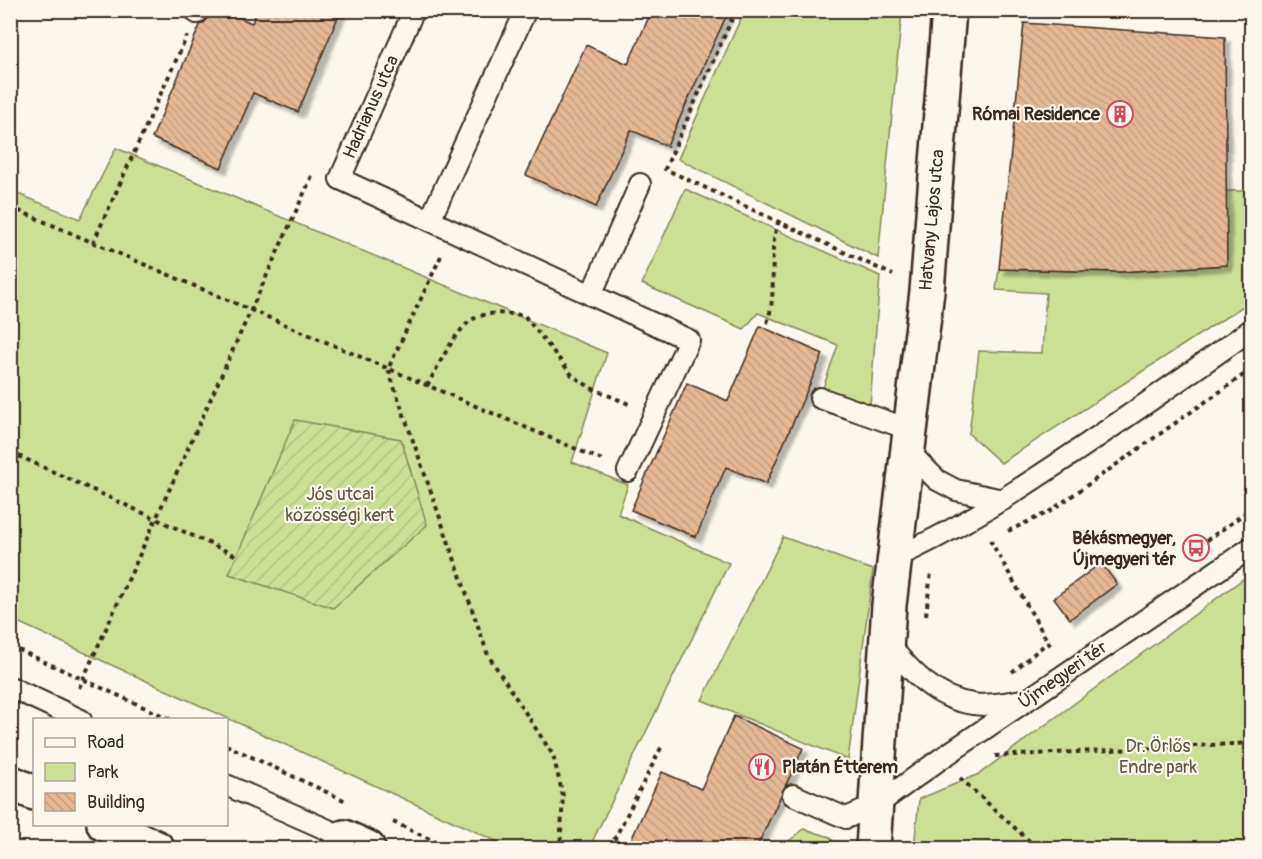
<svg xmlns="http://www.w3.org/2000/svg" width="1262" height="859" font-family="Pangolin,sans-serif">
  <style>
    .green { fill: #cce095; stroke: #84855a; stroke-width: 1.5 }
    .garden { fill: url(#garden-furrows); stroke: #84855a; stroke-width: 1.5 }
    .building { fill: url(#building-back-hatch); stroke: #3b2a1e; stroke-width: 1.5; filter: url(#shadow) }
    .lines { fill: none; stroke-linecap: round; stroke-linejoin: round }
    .service-casing { stroke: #3b2a1e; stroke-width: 24 }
    .minor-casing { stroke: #3b2a1e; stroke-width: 38 }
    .tertiary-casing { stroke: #3b2a1e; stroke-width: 38 }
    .path { stroke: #3b2a1e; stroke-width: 4; stroke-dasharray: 4.5 4.5; stroke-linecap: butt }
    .service { stroke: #fbf7ec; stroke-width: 20 }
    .minor { stroke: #fbf7ec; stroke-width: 33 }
    .tertiary { stroke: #fbf7ec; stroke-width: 33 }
    .labels { text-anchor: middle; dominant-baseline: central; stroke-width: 4.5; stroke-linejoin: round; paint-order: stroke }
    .street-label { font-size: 18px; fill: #3b2a1e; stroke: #fbf7ec }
    .poi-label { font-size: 18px; font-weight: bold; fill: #3b2a1e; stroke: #fbf7ec; text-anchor: end }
    .park-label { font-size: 18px; fill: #5f583c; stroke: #fbf7ec }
  </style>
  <defs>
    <pattern id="garden-furrows" width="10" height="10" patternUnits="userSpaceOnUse" patternTransform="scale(1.5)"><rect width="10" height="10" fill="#cce095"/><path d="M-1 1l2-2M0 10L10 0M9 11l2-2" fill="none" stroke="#b0c080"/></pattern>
    <pattern id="building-back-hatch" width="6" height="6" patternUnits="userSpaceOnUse" patternTransform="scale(1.5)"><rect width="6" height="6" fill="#e4b994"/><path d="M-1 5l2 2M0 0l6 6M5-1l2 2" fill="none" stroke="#c49f7f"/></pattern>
    <filter id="shadow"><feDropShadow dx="5.5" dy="5.5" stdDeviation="1.5" flood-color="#0004"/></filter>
  </defs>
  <rect width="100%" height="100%" fill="#fbf7ec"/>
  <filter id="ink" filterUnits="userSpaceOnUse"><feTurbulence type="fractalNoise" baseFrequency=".0167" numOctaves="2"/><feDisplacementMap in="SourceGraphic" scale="12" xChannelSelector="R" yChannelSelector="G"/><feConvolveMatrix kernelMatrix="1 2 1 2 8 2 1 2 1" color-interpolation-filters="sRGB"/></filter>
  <g filter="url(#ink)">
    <g class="green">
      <path d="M 744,11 L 902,11 L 878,258 L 678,159 Z"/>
      <path d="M 116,148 L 607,353 L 572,462 L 628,485 L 618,514 L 729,563 L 589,848 L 511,848 L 11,619 L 11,191 L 80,219 Z"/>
      <path d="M 685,189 L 880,276 L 870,405 L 823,388 L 838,345 L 758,313 L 744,329 L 642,284 Z"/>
      <path d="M 1226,191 L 1251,191 L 1251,301 L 1001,463 L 969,434 L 979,351 L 1042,353 L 1046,293 L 996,290 L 999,269 L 1120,272 L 1226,265 Z"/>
      <path d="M 783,537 L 873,570 L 848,760 L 702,700 Z"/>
      <path d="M 1243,579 L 1252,585 L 1251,848 L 914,848 L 919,799 L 979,774 Z"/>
      <path d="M 804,829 L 830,837 L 838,848 L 780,848 Z"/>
    </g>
    <path class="garden" d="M 295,420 L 401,439 L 427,525 L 333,608 L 229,574 Z"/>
    <g class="building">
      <path d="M 210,10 L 221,10 L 252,23 L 257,10 L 341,10 L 298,112 L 253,93 L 221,168 L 152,138 L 200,25 L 205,22 Z"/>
      <path d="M 652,10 L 729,10 L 667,146 L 631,130 L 596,207 L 526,175 L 586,45 L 628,64 Z"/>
      <path d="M 1024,23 L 1225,37 L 1227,265 L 1120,272 L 999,269 Z"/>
      <path d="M 760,326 L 823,354 L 766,484 L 726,467 L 696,537 L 631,510 L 687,383 L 728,401 Z"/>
      <path d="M 1101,563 L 1117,584 L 1070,619 L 1054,598 Z"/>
      <path d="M 734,716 L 803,748 L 756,849 L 627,849 L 662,772 L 701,789 Z"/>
    </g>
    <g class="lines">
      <defs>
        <g id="service">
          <path d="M 414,10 L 340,179 L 689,340 L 628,471"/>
          <path d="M 197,13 L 198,10"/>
          <path d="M 430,220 L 526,10"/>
          <path d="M 591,295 L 640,184"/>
          <path d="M 820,398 L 911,430"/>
          <path d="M 909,452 L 937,480 L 956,490 L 1003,500"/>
          <path d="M 894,558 C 953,532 1006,498 1060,462 C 1125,419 1188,374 1252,329"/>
          <path d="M 887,643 C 910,670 935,699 973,704 C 989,707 1008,702 1024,700"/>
          <path d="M 10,687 L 81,720"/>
          <path d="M 226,785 L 344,837"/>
          <path d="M 793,795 L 846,818 L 877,805 L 939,760 L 1252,547"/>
        </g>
        <g id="minor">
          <path d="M 10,782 L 34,793"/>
          <path d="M 104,824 L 157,848"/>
          <path d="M 339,848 L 344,837 L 368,848"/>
        </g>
        <path id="tertiary" d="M 873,848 L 889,605 L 927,291 L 949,10"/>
      </defs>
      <use href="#service" class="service-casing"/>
      <use href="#minor" class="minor-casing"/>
      <use href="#tertiary" class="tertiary-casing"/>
      <g class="path">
        <path d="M 736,10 L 665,169 L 893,275"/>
        <path d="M 10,207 L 602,460"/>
        <path d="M 93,243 L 187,36"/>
        <path d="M 441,256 L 388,369 L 488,655 L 553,755 L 563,796 L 560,848"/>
        <path d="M 767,323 C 779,290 766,254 779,220"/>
        <path d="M 427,386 C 438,367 457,325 477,317 C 492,311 509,314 524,315 L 572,375 L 591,388 L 629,404"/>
        <path d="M 10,452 L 237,556"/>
        <path d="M 1008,531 L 1049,512 L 1252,369"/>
        <path d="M 990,540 L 1052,649"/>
        <path d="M 1192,551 L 1252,508"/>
        <path d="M 926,615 L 931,572"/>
        <path d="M 10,646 L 172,720"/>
        <path d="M 1012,672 L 1048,642"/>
        <path d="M 79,688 L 312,176"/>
        <path d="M 226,745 L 348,802"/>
        <path d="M 995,756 L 1252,743"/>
        <path d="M 960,778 L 1037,848"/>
        <path d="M 393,822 L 449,848"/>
        <path d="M 610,848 L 663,744"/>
      </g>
      <use href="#service" class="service"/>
      <use href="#minor" class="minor"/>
      <use href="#tertiary" class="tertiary"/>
    </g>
  </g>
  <defs>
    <symbol id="building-ring" viewBox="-11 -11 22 22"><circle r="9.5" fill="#fbf7ec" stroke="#d1495b" stroke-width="1.5"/><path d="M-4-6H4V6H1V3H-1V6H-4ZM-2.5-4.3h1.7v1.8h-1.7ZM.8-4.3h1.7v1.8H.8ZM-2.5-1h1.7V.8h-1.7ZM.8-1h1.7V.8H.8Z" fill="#d1495b"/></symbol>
    <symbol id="bus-ring" viewBox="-11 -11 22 22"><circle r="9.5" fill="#fbf7ec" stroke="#d1495b" stroke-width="1.5"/><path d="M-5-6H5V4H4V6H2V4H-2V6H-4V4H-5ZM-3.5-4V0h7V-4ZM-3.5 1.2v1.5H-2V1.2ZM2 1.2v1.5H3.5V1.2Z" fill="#d1495b"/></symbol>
    <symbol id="restaurant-ring" viewBox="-11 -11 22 22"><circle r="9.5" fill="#fbf7ec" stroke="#d1495b" stroke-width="1.5"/><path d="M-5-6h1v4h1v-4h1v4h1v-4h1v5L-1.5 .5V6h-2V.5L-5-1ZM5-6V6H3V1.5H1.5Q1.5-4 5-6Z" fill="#d1495b"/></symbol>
  </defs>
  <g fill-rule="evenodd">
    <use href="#building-ring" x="1105" y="99" width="30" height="30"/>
    <use href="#bus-ring" x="1181" y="533" width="30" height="30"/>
    <use href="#restaurant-ring" x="747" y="752" width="30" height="30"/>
  </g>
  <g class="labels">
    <g class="street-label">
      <text transform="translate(371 107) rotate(-66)">Hadrianus utca</text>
      <text transform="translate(932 220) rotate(-85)">Hatvany Lajos utca</text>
      <text transform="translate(1063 675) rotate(-35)">Újmegyeri tér</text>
    </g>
    <g class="poi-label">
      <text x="1100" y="114">Római Residence</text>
      <text x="1176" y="538">Békásmegyer,<tspan x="1176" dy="21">Újmegyeri tér</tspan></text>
      <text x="782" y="767" text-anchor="start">Platán Étterem</text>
    </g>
    <g class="park-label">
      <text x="340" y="494">Jós utcai<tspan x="340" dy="21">közösségi kert</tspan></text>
      <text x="1158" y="746">Dr. Örlős<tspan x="1158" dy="21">Endre park</tspan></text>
    </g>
  </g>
  <rect width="1262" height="859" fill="none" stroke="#fbf7ec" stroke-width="36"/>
  <rect x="18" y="18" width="1226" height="823" fill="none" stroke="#3b2a1e" stroke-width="2" filter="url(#ink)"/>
  <rect x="33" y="718" width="195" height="108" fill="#fbf7ec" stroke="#aea59a" stroke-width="1.5"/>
  <rect x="45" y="738" width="30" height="9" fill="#fbf7ec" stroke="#aea59a" stroke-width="1.5"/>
  <text x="87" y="748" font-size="18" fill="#3b2a1e">Road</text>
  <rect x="45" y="763" width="30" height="18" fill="#cce095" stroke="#aea59a" stroke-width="1.5"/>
  <text x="87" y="778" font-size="18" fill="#3b2a1e">Park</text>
  <rect x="45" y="793" width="30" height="18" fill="url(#building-back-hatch)" stroke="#aea59a" stroke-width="1.5"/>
  <text x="87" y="808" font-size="18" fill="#3b2a1e">Building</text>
</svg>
